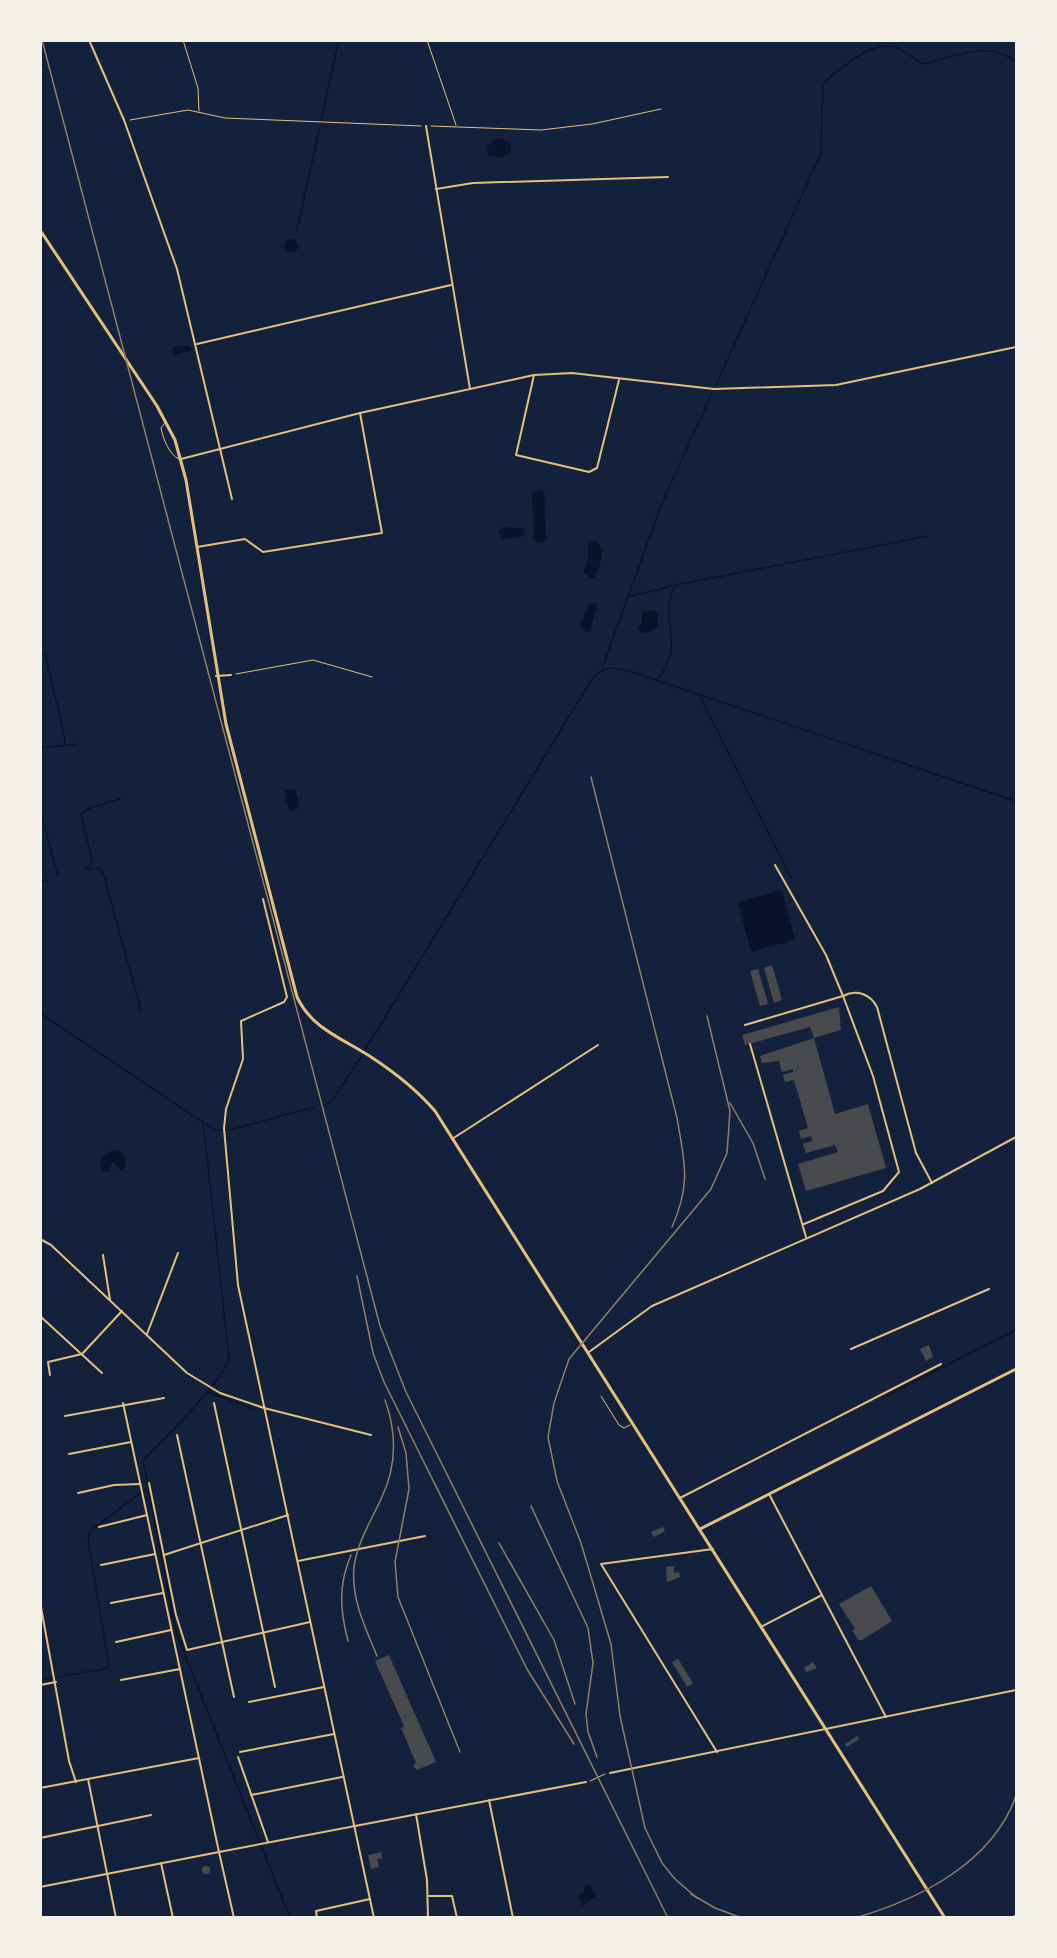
<svg xmlns="http://www.w3.org/2000/svg" width="1057" height="1958" font-family="'Public Sans',sans-serif">
  <style>
    .water { fill: #0b132b }
    .lines { fill: none; stroke-linecap: round; stroke-linejoin: round }
    .stream { stroke: #0b132b; stroke-width: 1.5 }
    .building { fill: #48494c }
    .path { stroke: #e5c07b; stroke-width: 1 }
    .service { stroke: #e5c07b; stroke-width: 1 }
    .minor { stroke: #e5c07b; stroke-width: 2 }
    .tertiary { stroke: #e5c07b; stroke-width: 2 }
    .secondary { stroke: #e5c07b; stroke-width: 3 }
    .primary { stroke: #e5c07b; stroke-width: 3 }
    .rail { stroke: #918062; stroke-width: 1.5 }
  </style>
  <rect width="100%" height="100%" fill="#14213d"/>
  <g class="water">
    <path d="M 500,138 L 511,143 L 511,153 L 502,157 L 488,156 L 487,148 L 493,140 Z"/>
    <circle cx="291" cy="246" r="7"/>
    <path d="M 175,346 L 189,346 L 193,350 L 175,355 L 172,349 Z"/>
    <path d="M 540,489 L 544,491 L 546,539 L 545,542 L 536,543 L 534,541 L 532,494 Z"/>
    <path d="M 504,527 L 522,528 L 525,533 L 523,536 L 502,540 L 498,531 Z"/>
    <path d="M 597,541 C 606,552 600,565 595,577 L 591,579 L 584,572 L 589,554 L 587,548 L 591,542 Z"/>
    <path d="M 598,603 L 590,631 L 586,632 L 580,625 L 589,604 Z"/>
    <path d="M 655,610 L 658,614 L 658,628 L 642,634 L 638,628 L 642,621 L 642,612 Z"/>
    <path d="M 295,789 L 300,807 L 290,812 L 284,794 L 286,790 Z"/>
    <path d="M 782,890 L 795,940 L 751,952 L 738,902 Z"/>
    <path d="M 113,1150 L 120,1151 L 125,1156 L 126,1167 L 120,1170 L 113,1162 L 111,1163 L 110,1172 L 104,1172 L 100,1166 L 102,1157 Z"/>
    <path d="M 590,1884 L 596,1896 L 582,1906 L 578,1895 L 584,1893 L 585,1885 Z"/>
  </g>
  <g class="lines">
    <g class="stream">
      <path d="M 909,55 L 923,64 C 954,57 988,39 1016,62"/>
      <path d="M 321,120 L 339,40"/>
      <path d="M 297,230 L 320,126"/>
      <path d="M 716,385 L 821,153 L 823,83 C 843,67 880,31 906,53"/>
      <path d="M 628,597 L 676,585 L 928,536"/>
      <path d="M 45,653 L 65,739 L 64,745"/>
      <path d="M 602,668 L 662,503 L 712,393"/>
      <path d="M 657,680 C 688,644 656,613 676,586"/>
      <path d="M 699,694 L 791,878"/>
      <path d="M 40,748 L 76,744"/>
      <path d="M 40,810 L 58,877"/>
      <path d="M 88,869 L 99,868 L 103,873 L 141,1010"/>
      <path d="M 84,870 L 90,866 L 92,861 L 81,813 L 92,807 L 120,799"/>
      <path d="M 40,882 L 48,880"/>
      <path d="M 40,1013 L 214,1130 L 230,1130 L 314,1107"/>
      <path d="M 365,1050 L 592,679 C 603,664 615,668 632,672 L 1016,801"/>
      <path d="M 324,1105 L 332,1101 L 361,1057"/>
      <path d="M 203,1121 L 229,1358 C 222,1384 163,1439 143,1461 L 176,1632 L 290,1918"/>
      <path d="M 208,1392 L 254,1409"/>
      <path d="M 888,1395 L 1016,1330"/>
      <path d="M 58,1677 L 109,1668 L 88,1538 L 91,1530 L 146,1489"/>
      <path d="M 40,1680 L 51,1678"/>
    </g>
  </g>
  <g class="building">
    <path d="M 772,965 L 782,1000 L 774,1003 L 764,968 Z"/>
    <path d="M 758,969 L 768,1004 L 760,1006 L 750,971 Z"/>
    <path d="M 839,1007 L 841,1030 L 814,1038 L 810,1027 L 745,1045 L 742,1035 Z"/>
    <path d="M 814,1038 L 835,1114 L 868,1104 L 886,1168 L 806,1191 L 798,1164 L 838,1152 L 835,1145 L 806,1153 L 803,1144 L 812,1141 L 811,1136 L 801,1139 L 799,1131 L 808,1128 L 794,1080 L 785,1082 L 783,1075 L 793,1072 L 793,1069 L 782,1072 L 779,1061 L 762,1063 L 760,1056 Z"/>
    <path d="M 929,1345 L 933,1357 L 926,1361 L 920,1349 Z"/>
    <path d="M 663,1527 L 665,1531 L 654,1537 L 651,1532 Z"/>
    <path d="M 674,1566 L 674,1573 L 679,1572 L 680,1577 L 667,1582 L 666,1567 Z"/>
    <path d="M 871,1586 L 892,1621 L 862,1640 L 858,1640 L 852,1630 L 855,1629 L 839,1604 Z"/>
    <path d="M 389,1655 L 436,1762 L 417,1770 L 413,1766 L 416,1763 L 401,1728 L 404,1726 L 375,1661 Z"/>
    <path d="M 678,1659 L 693,1683 L 687,1687 L 672,1662 Z"/>
    <path d="M 813,1662 L 817,1668 L 806,1672 L 804,1668 Z"/>
    <path d="M 857,1736 L 859,1739 L 847,1747 L 845,1744 Z"/>
    <path d="M 381,1852 L 382,1858 L 377,1859 L 379,1867 L 371,1869 L 368,1855 Z"/>
    <circle cx="206" cy="1870" r="4"/>
  </g>
  <g class="lines">
    <g class="path">
      <path d="M 183,40 L 198,88 L 199,111"/>
      <path d="M 427,40 L 456,125"/>
      <path d="M 130,120 L 188,110 L 225,118 L 421,126"/>
      <path d="M 431,126 L 541,130 L 592,124 L 661,109"/>
      <path d="M 236,674 L 313,660 L 372,677"/>
      <path d="M 590,1781 L 605,1774"/>
    </g>
    <g class="service">
      <path d="M 165,423 L 161,428 C 163,438 169,455 179,459"/>
      <path d="M 601,1396 L 619,1425 L 624,1428 L 630,1425"/>
    </g>
    <g class="minor">
      <path d="M 89,40 L 124,120 L 177,269 L 232,499"/>
      <path d="M 426,126 L 470,389"/>
      <path d="M 436,189 L 473,183 L 668,177"/>
      <path d="M 197,344 L 451,285"/>
      <path d="M 534,375 L 516,455 L 589,472 L 597,468 L 619,380"/>
      <path d="M 181,459 L 360,413 L 534,375 L 572,373 L 714,389 L 836,385 L 1016,347"/>
      <path d="M 197,547 L 245,539 L 263,552 L 382,533 L 360,413"/>
      <path d="M 216,676 L 231,675"/>
      <path d="M 775,865 L 826,955 L 843,996 C 857,989 870,994 877,1007 L 916,1153 L 932,1183"/>
      <path d="M 263,899 L 287,997 L 284,1002 L 241,1021 L 243,1059 L 226,1109 L 224,1128 L 238,1285 L 374,1918"/>
      <path d="M 745,1025 L 843,996 L 873,1076 L 899,1172 L 883,1191 L 804,1224"/>
      <path d="M 750,1044 L 806,1237"/>
      <path d="M 452,1139 L 598,1045"/>
      <path d="M 40,1239 L 51,1245 L 187,1373 L 220,1393 L 264,1408 L 371,1435"/>
      <path d="M 103,1255 L 110,1300"/>
      <path d="M 40,1316 L 102,1373"/>
      <path d="M 147,1334 L 178,1253"/>
      <path d="M 851,1349 L 989,1289"/>
      <path d="M 589,1352 L 652,1306 L 920,1189 L 1016,1137"/>
      <path d="M 50,1375 L 48,1362 L 82,1354 L 122,1311"/>
      <path d="M 123,1403 L 219,1852 L 586,1782"/>
      <path d="M 214,1403 L 275,1687"/>
      <path d="M 65,1416 L 164,1398"/>
      <path d="M 177,1435 L 234,1697"/>
      <path d="M 69,1454 L 131,1442"/>
      <path d="M 149,1483 L 176,1615 L 187,1650 L 310,1622"/>
      <path d="M 78,1493 L 114,1485 L 140,1484"/>
      <path d="M 769,1494 L 886,1717"/>
      <path d="M 680,1498 L 941,1364"/>
      <path d="M 99,1527 L 147,1515"/>
      <path d="M 713,1549 L 601,1564 L 717,1752"/>
      <path d="M 164,1555 L 288,1515"/>
      <path d="M 298,1561 L 425,1536"/>
      <path d="M 101,1565 L 155,1554"/>
      <path d="M 40,1602 L 69,1761 L 76,1782"/>
      <path d="M 111,1603 L 163,1593"/>
      <path d="M 761,1627 L 822,1595"/>
      <path d="M 116,1642 L 171,1630"/>
      <path d="M 121,1680 L 180,1669"/>
      <path d="M 40,1685 L 56,1682"/>
      <path d="M 249,1702 L 324,1687"/>
      <path d="M 240,1752 L 334,1734"/>
      <path d="M 238,1757 L 268,1842"/>
      <path d="M 610,1773 L 1016,1690"/>
      <path d="M 88,1779 L 116,1918"/>
      <path d="M 40,1788 L 199,1758"/>
      <path d="M 251,1795 L 342,1777"/>
      <path d="M 489,1800 L 513,1918"/>
      <path d="M 416,1814 L 427,1880 L 428,1918"/>
      <path d="M 40,1838 L 151,1815"/>
      <path d="M 161,1863 L 173,1918"/>
      <path d="M 429,1896 L 452,1896 L 457,1918"/>
      <path d="M 317,1918 L 316,1911 L 370,1899"/>
      <path d="M 1012,1918 L 1016,1915"/>
    </g>
    <path class="tertiary" d="M 40,1887 L 219,1852 L 234,1918"/>
    <path class="secondary" d="M 700,1529 L 1016,1369"/>
    <path class="primary" d="M 40,230 L 157,406 L 175,440 L 186,480 L 226,724 L 297,997 C 312,1029 342,1038 371,1057 C 394,1072 417,1090 435,1111 L 945,1918"/>
    <g class="rail">
      <path d="M 42,40 L 380,1326 L 406,1392 L 668,1918"/>
      <path d="M 591,777 L 677,1118 C 685,1163 691,1184 672,1227"/>
      <path d="M 730,1103 L 753,1143 L 765,1179"/>
      <path d="M 357,1276 L 373,1353 L 384,1382 L 527,1669 L 574,1744"/>
      <path d="M 398,1427 L 406,1453 L 409,1489 L 395,1562 L 398,1597 L 460,1752"/>
      <path d="M 531,1506 L 588,1628 L 593,1663 L 586,1714 L 588,1732 L 597,1757"/>
      <path d="M 499,1543 L 554,1640 L 575,1704"/>
      <path d="M 348,1641 C 340,1610 338,1586 351,1555"/>
      <path d="M 377,1656 C 365,1627 351,1599 354,1567 C 357,1543 371,1521 381,1499 C 397,1466 397,1433 385,1400"/>
      <path d="M 691,1894 L 715,1908 L 742,1918"/>
      <path d="M 697,1898 L 675,1879 L 662,1863 L 645,1828 L 620,1716 L 611,1644 L 581,1543 L 557,1481 L 548,1437 L 554,1403 L 569,1359 L 711,1189 L 727,1153 L 730,1111 L 707,1016"/>
      <path d="M 855,1918 C 920,1899 992,1863 1016,1796"/>
    </g>
  </g>
  <rect width="1057" height="1958" fill="none" stroke="#f6f1e7" stroke-width="84"/>
</svg>
